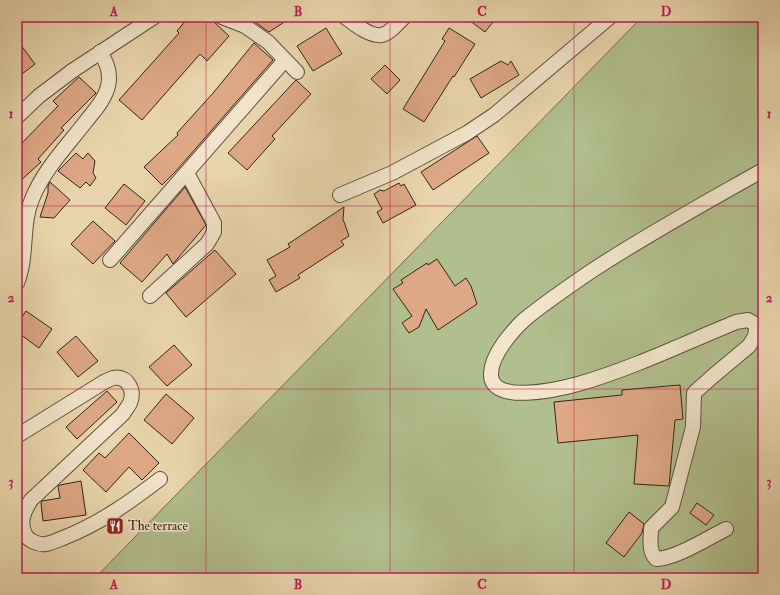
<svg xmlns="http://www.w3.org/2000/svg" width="780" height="595" font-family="'IM FELL Double Pica',serif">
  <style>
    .green { fill: #b1be8d; stroke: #727053 }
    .building { fill: #dea886; stroke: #342319 }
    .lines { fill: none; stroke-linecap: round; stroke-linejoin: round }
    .minor-casing { stroke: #61503e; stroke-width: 16 }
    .minor { stroke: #f1e4ca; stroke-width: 14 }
    .grid { fill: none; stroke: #c2185b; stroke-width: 1; stroke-opacity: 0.55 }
    .labels { text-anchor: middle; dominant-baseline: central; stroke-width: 3.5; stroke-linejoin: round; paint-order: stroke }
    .poi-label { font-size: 13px; fill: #342319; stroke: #f1e4ca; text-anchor: start }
    .neatline { fill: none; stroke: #c2185b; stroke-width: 1.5 }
    .grid-label { font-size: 13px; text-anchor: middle; font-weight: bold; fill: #c2185b }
  </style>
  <rect width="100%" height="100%" fill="#e9d5ad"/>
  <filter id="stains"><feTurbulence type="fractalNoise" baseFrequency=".005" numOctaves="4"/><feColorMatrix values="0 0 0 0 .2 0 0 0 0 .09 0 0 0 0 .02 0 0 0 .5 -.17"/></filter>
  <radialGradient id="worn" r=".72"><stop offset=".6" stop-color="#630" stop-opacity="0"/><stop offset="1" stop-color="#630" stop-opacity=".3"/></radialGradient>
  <path class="green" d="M 642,17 L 763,17 L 763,578 L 95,578 Z"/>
  <g class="building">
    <path d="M 248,17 L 292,17 L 269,32 Z"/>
    <path d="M 465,17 L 497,17 L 485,32 Z"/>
    <path d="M 186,20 L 213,21 L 229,36 L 207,61 L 200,54 L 142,120 L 119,100 L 179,33 L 177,31 Z"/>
    <path d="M 326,28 L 342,54 L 313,71 L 297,46 Z"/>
    <path d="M 449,28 L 475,44 L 454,77 L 453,76 L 424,122 L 403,109 L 445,41 L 442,39 Z"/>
    <path d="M 17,40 L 35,64 L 17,78 Z"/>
    <path d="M 254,43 L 273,60 L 176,171 L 162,185 L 144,167 L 178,135 L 177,133 L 214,92 Z"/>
    <path d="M 501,61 L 508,65 L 511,61 L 519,75 L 481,98 L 470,79 Z"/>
    <path d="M 385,65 L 400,80 L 387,94 L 371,79 Z"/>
    <path d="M 79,77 L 96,93 L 61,128 L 64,130 L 38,159 L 41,162 L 17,184 L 17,148 L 58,106 L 53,101 Z"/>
    <path d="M 296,80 L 311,94 L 272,136 L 275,139 L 247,170 L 228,153 Z"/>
    <path d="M 477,136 L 489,153 L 433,190 L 421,172 Z"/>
    <path d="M 76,153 L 83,159 L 88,153 L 95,161 L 93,173 L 96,178 L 90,186 L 86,182 L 80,188 L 58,171 Z"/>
    <path d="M 50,182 L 70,200 L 54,218 L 40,217 L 48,193 L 48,186 Z"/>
    <path d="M 399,183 L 401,186 L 404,184 L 416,205 L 383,223 L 377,212 L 382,209 L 374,194 L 380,190 L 384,191 Z"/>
    <path d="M 124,184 L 145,201 L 126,225 L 105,208 Z"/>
    <path d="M 185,187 L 206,225 L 173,264 L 167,254 L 142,282 L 120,263 Z"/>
    <path d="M 344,207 L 343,219 L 349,236 L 341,241 L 344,245 L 298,275 L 300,278 L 276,292 L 269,280 L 276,276 L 267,260 L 290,247 L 288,244 Z"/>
    <path d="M 93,221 L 115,241 L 93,264 L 71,244 Z"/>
    <path d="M 215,250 L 236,274 L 186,317 L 166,293 Z"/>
    <path d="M 437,259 L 455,286 L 466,278 L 471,286 L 477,304 L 438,330 L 426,309 L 419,327 L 409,333 L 402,323 L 412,316 L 393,289 L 403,283 L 401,280 L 427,263 L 428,265 Z"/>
    <path d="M 26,311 L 52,329 L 39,348 L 17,332 L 17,324 Z"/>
    <path d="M 76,336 L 98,361 L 78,377 L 57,352 Z"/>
    <path d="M 174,345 L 192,365 L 167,386 L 149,367 Z"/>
    <path d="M 680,385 L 683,419 L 675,420 L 669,486 L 634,484 L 638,435 L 558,443 L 554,402 L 622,395 L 622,390 Z"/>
    <path d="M 107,391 L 117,402 L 77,439 L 66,427 Z"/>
    <path d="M 166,394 L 194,418 L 172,444 L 144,420 Z"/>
    <path d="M 129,433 L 159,463 L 142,480 L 129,467 L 106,492 L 83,470 L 99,453 L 105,458 Z"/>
    <path d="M 81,481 L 86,515 L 43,521 L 41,503 L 42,501 L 60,498 L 58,486 L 60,485 Z"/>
    <path d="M 697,503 L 714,515 L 706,525 L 690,513 Z"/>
    <path d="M 629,512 L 644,524 L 642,533 L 624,557 L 606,543 Z"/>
  </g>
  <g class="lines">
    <defs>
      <g id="minor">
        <path d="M 222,17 L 245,26 L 268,42 L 297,72"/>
        <path d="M 345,17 C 353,23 370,37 382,35 C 390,33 398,23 404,17"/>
        <path d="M 17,117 L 39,96 L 72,71 L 154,17"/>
        <path d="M 340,195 L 392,173 L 467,133 L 494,115 L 610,17"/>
        <path d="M 110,260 L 285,60"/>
        <path d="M 17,283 C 28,256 21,226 32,199 C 44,169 68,145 87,120 C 95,110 105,99 108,86 C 111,73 107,63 100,52"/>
        <path d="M 150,296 L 207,244 L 214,232 L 214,223 L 187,173"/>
        <path d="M 17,436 L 104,382 C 106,381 110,379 113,378 C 128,375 135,391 130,403 C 128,407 125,410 123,414 L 31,500 C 24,511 19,522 25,534 C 28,541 39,545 46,544 C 52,543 58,540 63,538 C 99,524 130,502 160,479"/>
        <path d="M 726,529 C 708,538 675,559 656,559 C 648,550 651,539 651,528 L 672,507 L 693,427 L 694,393 L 713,376 L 749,346 L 755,336 L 756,329 L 755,324 L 748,320 L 736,322 C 685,343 631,369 578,384 C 560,389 489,406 491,373 C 492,354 512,331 525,319 C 546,302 568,287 590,272 C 646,235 705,203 763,170"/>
      </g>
    </defs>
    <use href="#minor" class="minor-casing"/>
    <use href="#minor" class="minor"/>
  </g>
  <path class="grid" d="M 206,17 L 206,578M 390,17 L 390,578M 574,17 L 574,578M 17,206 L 763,206M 17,389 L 763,389"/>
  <defs>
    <symbol id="restaurant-square" viewBox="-11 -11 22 22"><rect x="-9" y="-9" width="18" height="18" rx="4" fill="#8f2418" stroke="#f1e4ca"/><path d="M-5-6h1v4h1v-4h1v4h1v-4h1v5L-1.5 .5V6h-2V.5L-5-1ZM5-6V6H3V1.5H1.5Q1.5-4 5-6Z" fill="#fff"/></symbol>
  </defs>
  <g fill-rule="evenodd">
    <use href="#restaurant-square" x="105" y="516" width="20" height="20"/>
  </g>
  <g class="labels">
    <g class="poi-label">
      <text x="128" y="526">The terrace</text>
    </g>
  </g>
  <rect width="780" height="595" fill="none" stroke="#e9d5ad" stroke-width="44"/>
  <rect x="22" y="22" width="736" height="551" class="neatline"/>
  <g class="grid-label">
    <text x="114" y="16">A</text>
    <text x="298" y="16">B</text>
    <text x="482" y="16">C</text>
    <text x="666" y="16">D</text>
    <text x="11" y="118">1</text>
    <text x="769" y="118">1</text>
    <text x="11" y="302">2</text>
    <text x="769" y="302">2</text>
    <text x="11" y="486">3</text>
    <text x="769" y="486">3</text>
    <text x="114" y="589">A</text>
    <text x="298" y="589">B</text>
    <text x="482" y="589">C</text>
    <text x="666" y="589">D</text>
  </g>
  <rect width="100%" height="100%" filter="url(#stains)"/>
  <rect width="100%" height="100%" fill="url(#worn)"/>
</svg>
